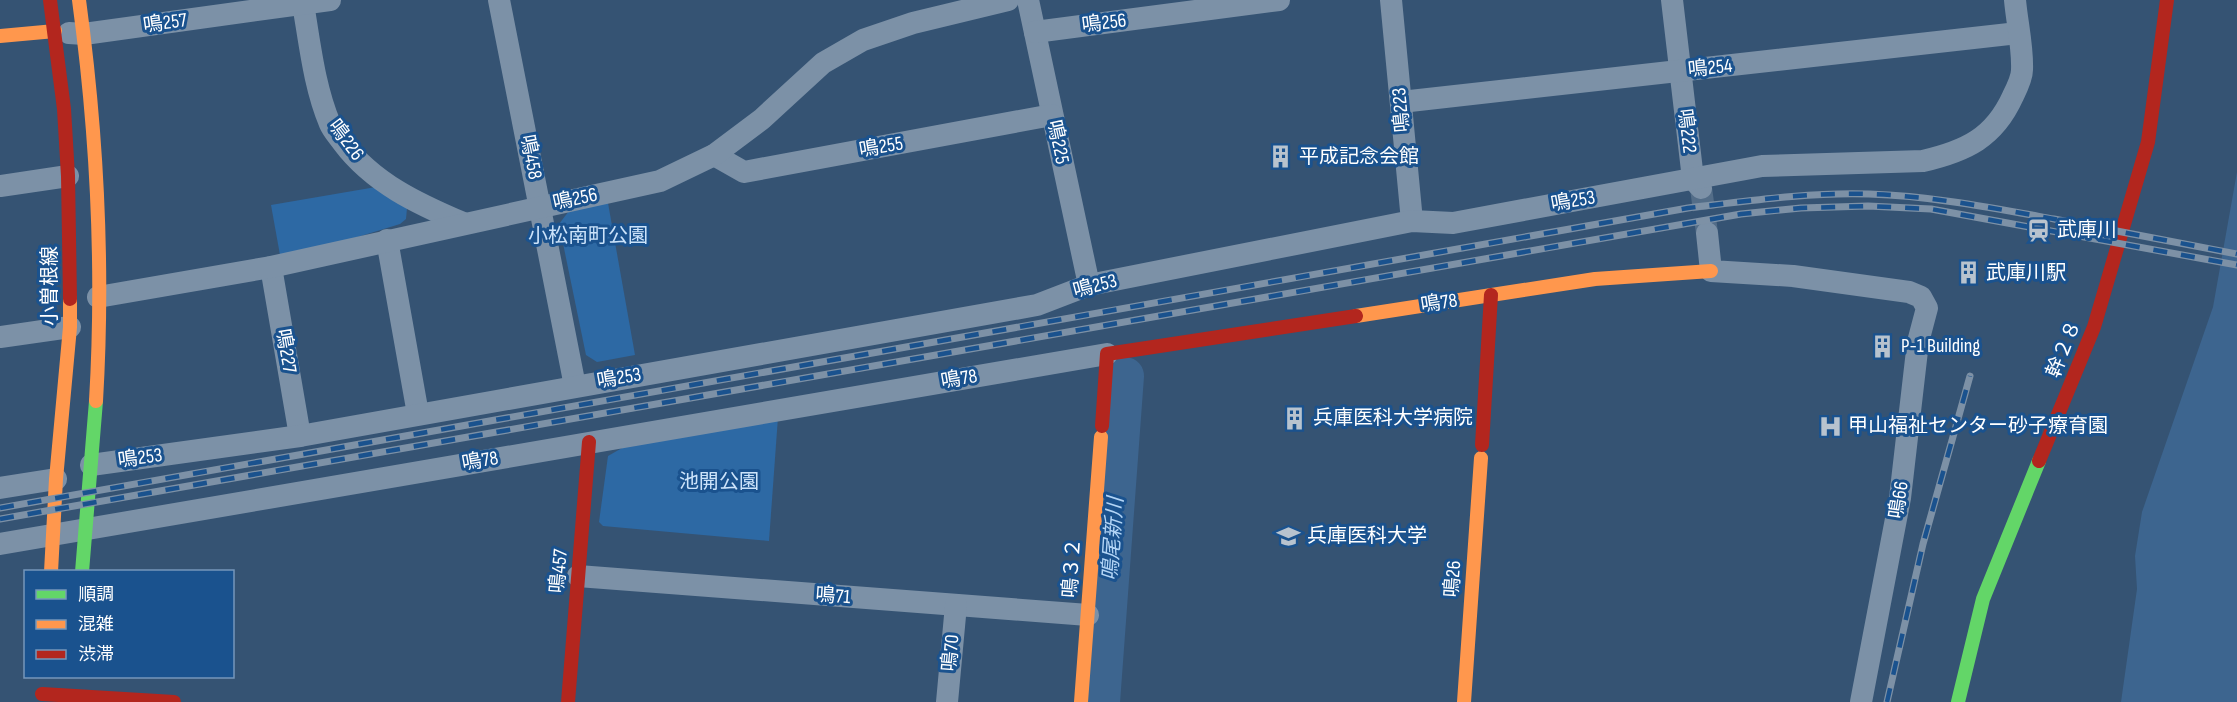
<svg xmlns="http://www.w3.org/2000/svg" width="2237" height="702" font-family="'Sofia Sans Condensed','Noto Sans JP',sans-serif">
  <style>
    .green { fill: #2d69a4 }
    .water { fill: #3d658f }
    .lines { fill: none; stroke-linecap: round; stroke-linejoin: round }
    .river { stroke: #3d658f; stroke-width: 38 }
    .street-tunnel { stroke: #536d88; stroke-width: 22; stroke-dasharray: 22 11; stroke-linecap: butt }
    .street { stroke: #7c91a7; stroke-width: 22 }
    .fast { stroke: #63d668; stroke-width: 14 }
    .slow { stroke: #ff974d; stroke-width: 14 }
    .jam { stroke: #b3261e; stroke-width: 14 }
    .rail-casing { stroke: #7d91a6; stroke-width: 7 }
    .rail { stroke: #1a528e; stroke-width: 4.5; stroke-dasharray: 14; stroke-linecap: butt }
    .labels { text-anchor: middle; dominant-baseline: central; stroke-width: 6; stroke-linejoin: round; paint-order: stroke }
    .street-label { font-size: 20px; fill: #fff; stroke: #1a528e }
    .poi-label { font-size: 20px; fill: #fff; stroke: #1a528e; text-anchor: start }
    .park-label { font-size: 20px; fill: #cce3fa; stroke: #1a528e }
    .water-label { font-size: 21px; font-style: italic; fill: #b2d4f5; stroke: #1a528e }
  </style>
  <rect width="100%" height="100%" fill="#355373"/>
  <g class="green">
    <path d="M 376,187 L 407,208 L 406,219 L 400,224 L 338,243 L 280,255 L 271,205 Z"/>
    <path d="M 608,203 L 635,355 L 597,362 L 586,355 L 559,224 L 569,211 Z"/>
    <path d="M 778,417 L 769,541 L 603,526 L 599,522 L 608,456 L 636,440 Z"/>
  </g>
  <path class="water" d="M 2237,172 L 2237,702 L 2121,702 L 2137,589 L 2135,556 L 2142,512 L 2213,307 Z"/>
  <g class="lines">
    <path class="river" d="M 1101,702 L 1125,376"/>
    <path class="street-tunnel" d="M 1701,188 L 1707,233"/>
    <g class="street">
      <path d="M 499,0 L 575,386"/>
      <path d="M 1028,0 L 1089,285"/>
      <path d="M 1391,0 L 1412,221"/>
      <path d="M 1672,0 L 1693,179 L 1701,188"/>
      <path d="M 303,4 C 310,44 314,86 330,124 C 333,131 339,137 343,143 C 373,183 418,204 463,223"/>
      <path d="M 1035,32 L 1279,0"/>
      <path d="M 69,33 L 84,34 L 330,0"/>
      <path d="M 1401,102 L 2018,33"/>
      <path d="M 714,155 L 744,172 L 1052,115"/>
      <path d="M 0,186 L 68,176"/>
      <path d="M 1707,233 L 1711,271 L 1793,276 L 1909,292 L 1921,297 L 1927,308 L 1918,342 L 1900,498 L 1861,702"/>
      <path d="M 387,240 L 418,414"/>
      <path d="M 271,267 L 300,436"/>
      <path d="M 98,297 L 271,267 L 660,181 L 714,155 L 762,119 L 823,63 L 863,40 L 913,23 L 1008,0"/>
      <path d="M 0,337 L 70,327"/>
      <path d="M 91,465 L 300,436 L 1037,305 L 1089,285 L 1412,221 L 1453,223 L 1762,166 L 1923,161 C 1966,151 1994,138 2013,96 C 2017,88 2022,78 2022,70 C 2023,47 2017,23 2015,0"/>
      <path d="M 0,488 L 56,479"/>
      <path d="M 0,544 L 1107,354"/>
      <path d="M 578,576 L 1088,615"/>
      <path d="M 947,702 L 956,605"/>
    </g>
    <g class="fast">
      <path d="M 82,572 L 96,401"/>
      <path d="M 1958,702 L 1983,599 L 2039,461"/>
    </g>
    <g class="slow">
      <path d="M 79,0 C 97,133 104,267 96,401"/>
      <path d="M 0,36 L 55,31"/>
      <path d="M 1356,316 L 1595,279 L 1711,271"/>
      <path d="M 51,572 L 56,479 L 70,327 L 70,299"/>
      <path d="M 1081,702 L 1101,437"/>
      <path d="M 1464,702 L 1481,458"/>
    </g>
    <g class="jam">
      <path d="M 50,0 L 64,109 L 68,176 L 70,299"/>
      <path d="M 1102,426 L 1107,354 L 1356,316"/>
      <path d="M 1482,445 L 1491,295"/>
      <path d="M 2039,461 L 2094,327 L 2148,142 L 2167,0"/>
      <path d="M 42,694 L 174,702"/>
      <path d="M 568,702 L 589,442"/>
    </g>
    <defs>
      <g id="rail">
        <path d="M 0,508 L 1688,208 C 1748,201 1809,192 1869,194 C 1932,196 1993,208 2054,219 C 2115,231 2176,242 2237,254"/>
        <path d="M 0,519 L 1741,214 L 1801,208 L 1868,206 L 1931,209 L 2237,265"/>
        <path d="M 1887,702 L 1923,544 L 1970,376"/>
      </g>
    </defs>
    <use href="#rail" class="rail-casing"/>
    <use href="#rail" class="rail"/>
  </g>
  <defs>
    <symbol id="building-bare" viewBox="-9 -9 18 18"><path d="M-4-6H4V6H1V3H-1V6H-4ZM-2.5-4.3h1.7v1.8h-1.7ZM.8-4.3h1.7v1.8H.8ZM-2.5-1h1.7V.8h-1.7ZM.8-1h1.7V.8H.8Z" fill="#b8c3ce" stroke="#1a528e" stroke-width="2.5" paint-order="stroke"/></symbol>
    <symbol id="station-bare" viewBox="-9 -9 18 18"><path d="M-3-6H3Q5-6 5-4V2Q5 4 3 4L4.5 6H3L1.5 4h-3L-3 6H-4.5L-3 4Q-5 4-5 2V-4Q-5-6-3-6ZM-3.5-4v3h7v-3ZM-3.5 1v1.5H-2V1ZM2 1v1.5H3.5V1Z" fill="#b8c3ce" stroke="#1a528e" stroke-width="2.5" paint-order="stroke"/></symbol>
    <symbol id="hospital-bare" viewBox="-9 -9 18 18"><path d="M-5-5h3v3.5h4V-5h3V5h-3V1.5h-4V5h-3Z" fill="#b8c3ce" stroke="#1a528e" stroke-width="2.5" paint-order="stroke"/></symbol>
    <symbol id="university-bare" viewBox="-9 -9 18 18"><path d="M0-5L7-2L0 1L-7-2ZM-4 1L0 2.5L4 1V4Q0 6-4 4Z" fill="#b8c3ce" stroke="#1a528e" stroke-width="2.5" paint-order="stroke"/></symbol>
  </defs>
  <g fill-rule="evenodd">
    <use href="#building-bare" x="1264" y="140" width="33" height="33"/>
    <use href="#station-bare" x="2022" y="214" width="33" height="33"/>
    <use href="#building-bare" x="1952" y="256" width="33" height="33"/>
    <use href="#building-bare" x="1866" y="330" width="33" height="33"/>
    <use href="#building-bare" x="1278" y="402" width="33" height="33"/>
    <use href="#hospital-bare" x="1814" y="410" width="33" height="33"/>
    <use href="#university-bare" x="1272" y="520" width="33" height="33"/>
  </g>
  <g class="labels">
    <g class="street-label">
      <text transform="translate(165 23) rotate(-8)">鳴257</text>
      <text transform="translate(1104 23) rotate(-7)">鳴256</text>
      <text transform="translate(1710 68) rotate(-6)">鳴254</text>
      <text transform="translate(1401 110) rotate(-95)">鳴223</text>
      <text transform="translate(1687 131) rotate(83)">鳴222</text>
      <text transform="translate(346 140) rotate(53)">鳴226</text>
      <text transform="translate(1058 142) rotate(78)">鳴225</text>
      <text transform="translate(881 147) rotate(-10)">鳴255</text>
      <text transform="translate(531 157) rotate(79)">鳴458</text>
      <text transform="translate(575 199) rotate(-12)">鳴256</text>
      <text transform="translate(1573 201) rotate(-10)">鳴253</text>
      <text transform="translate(50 286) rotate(-90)">小曽根線</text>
      <text transform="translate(1095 286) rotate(-15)">鳴253</text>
      <text transform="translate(1439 303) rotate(-9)">鳴78</text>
      <text transform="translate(2064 349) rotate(-68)">幹２８</text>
      <text transform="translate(286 351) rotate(80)">鳴227</text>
      <text transform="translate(619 378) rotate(-10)">鳴253</text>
      <text transform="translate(959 379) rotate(-10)">鳴78</text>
      <text transform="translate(140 458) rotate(-8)">鳴253</text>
      <text transform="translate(480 461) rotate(-10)">鳴78</text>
      <text transform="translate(1899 500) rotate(-81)">鳴66</text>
      <text transform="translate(1072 568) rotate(-86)">鳴３２</text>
      <text transform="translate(559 571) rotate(-85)">鳴457</text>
      <text transform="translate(1453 579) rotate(-86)">鳴26</text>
      <text transform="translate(833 596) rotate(4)">鳴71</text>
      <text transform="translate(951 653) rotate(-85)">鳴70</text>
    </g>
    <g class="poi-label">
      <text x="1299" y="157">平成記念会館</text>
      <text x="2057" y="230">武庫川</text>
      <text x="1986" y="273">武庫川駅</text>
      <text x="1901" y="346">P-1 Building</text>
      <text x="1313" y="418">兵庫医科大学病院</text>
      <text x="1848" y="426">甲山福祉センター砂子療育園</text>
      <text x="1307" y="536">兵庫医科大学</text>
    </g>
    <g class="park-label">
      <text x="588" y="236">小松南町公園</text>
      <text x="719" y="482">池開公園</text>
    </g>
    <g class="water-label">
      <text transform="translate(1113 539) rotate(-86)">鳴尾新川</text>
    </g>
  </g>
  <rect x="24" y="570" width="210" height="108" fill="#1a528e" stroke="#7697bb" stroke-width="1.5"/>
  <rect x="36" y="590" width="30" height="9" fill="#63d668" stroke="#7697bb" stroke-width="1.5"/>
  <text x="78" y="600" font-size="18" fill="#ffffff">順調</text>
  <rect x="36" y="620" width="30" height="9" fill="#ff974d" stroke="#7697bb" stroke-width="1.5"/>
  <text x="78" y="630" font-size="18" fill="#ffffff">混雑</text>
  <rect x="36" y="650" width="30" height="9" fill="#b3261e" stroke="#7697bb" stroke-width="1.5"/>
  <text x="78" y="660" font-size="18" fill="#ffffff">渋滞</text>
</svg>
